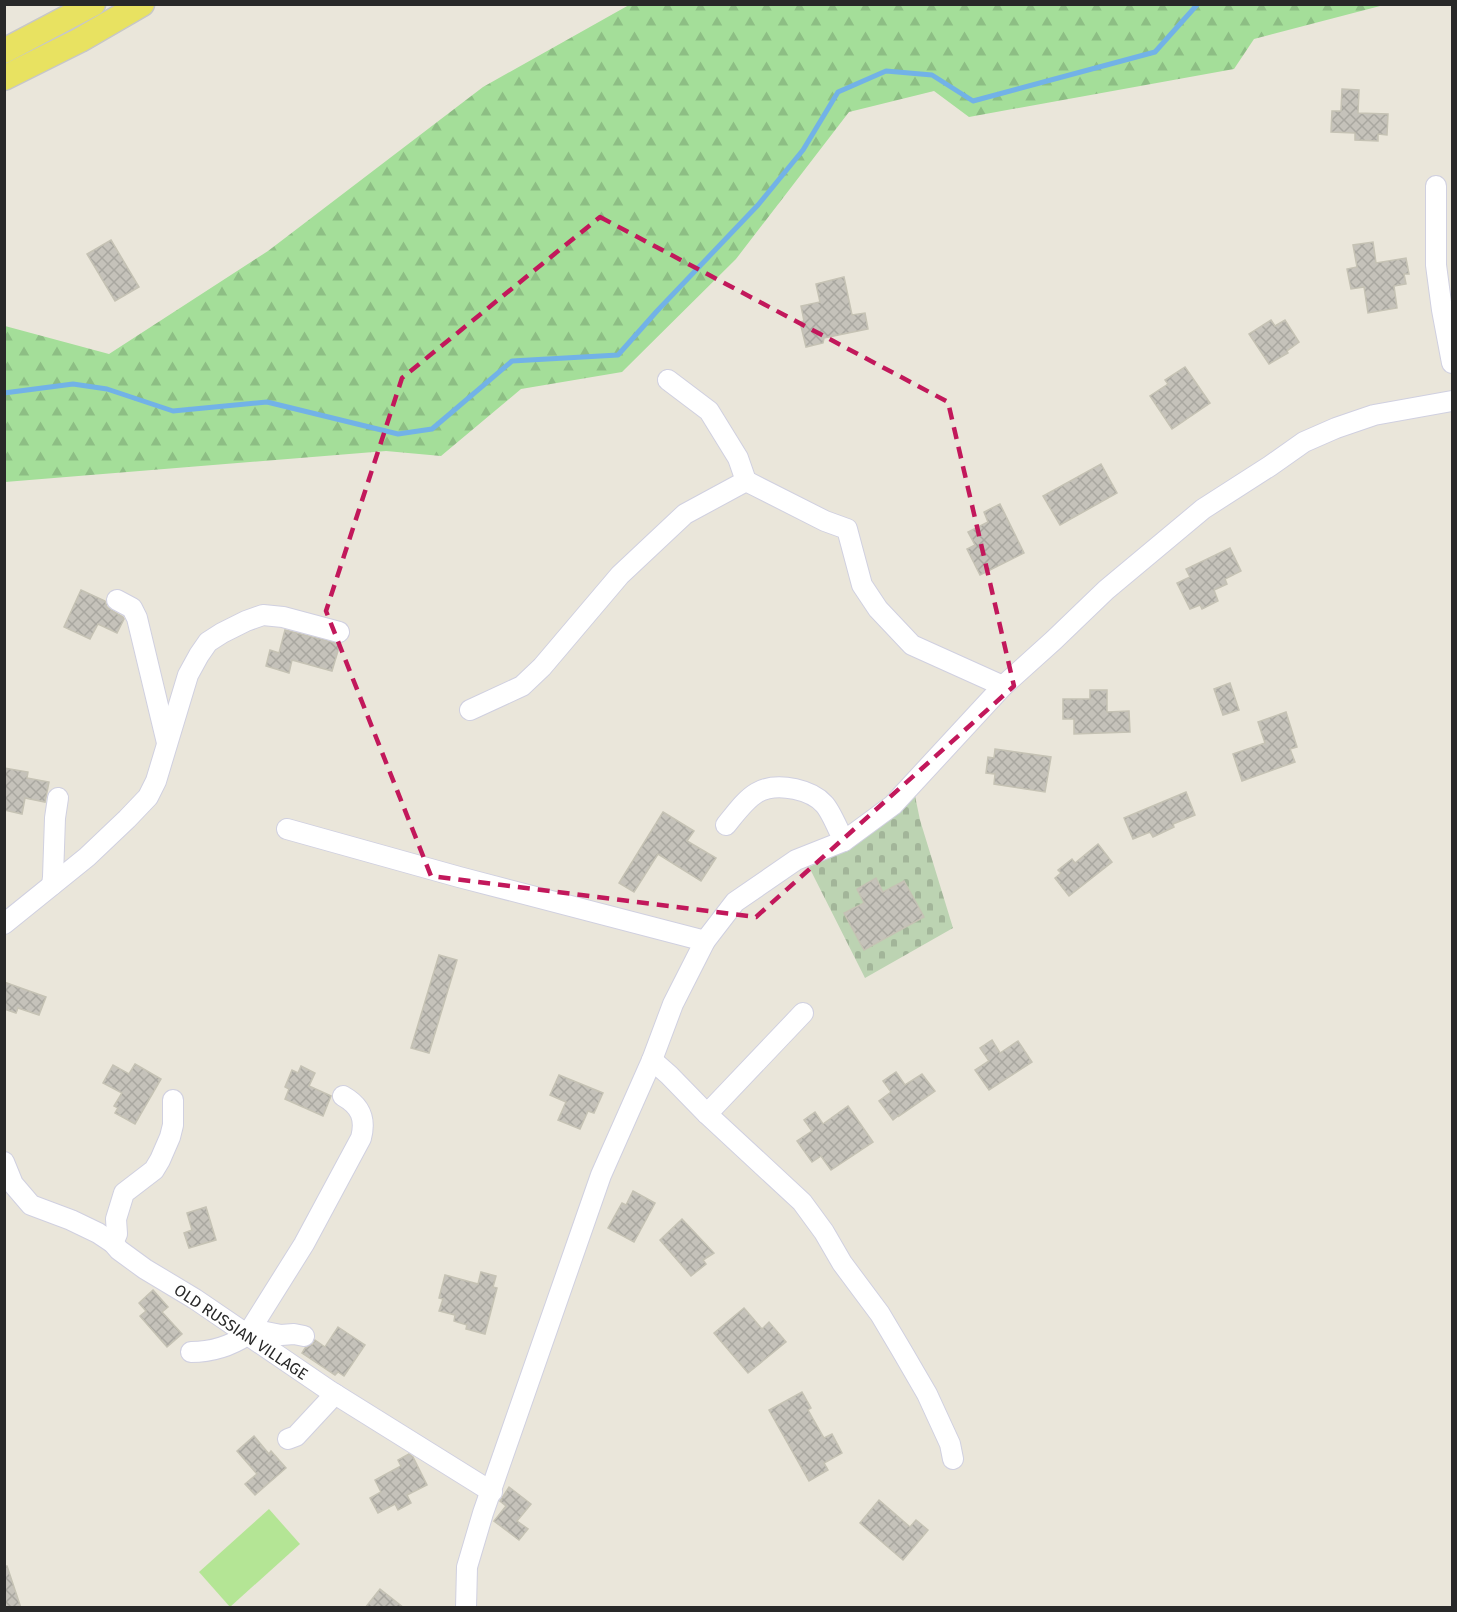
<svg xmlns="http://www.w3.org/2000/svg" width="1457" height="1612" font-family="'Fira Sans',sans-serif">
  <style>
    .forest { fill: url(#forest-firs) }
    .cemetery { fill: url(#cemetery-stones) }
    .pitch { fill: #b4e595 }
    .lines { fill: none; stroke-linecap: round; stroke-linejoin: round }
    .stream { stroke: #72b2e7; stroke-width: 5 }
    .building { fill: url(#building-cross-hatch); stroke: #c5c2b4; stroke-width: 1.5 }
    .minor-casing { stroke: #d0d0e0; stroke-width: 22 }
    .major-casing { stroke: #c7c7c7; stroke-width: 27 }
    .minor { stroke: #fff; stroke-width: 20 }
    .major { stroke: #e8e261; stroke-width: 24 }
    .marked { fill: none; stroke: #c2185b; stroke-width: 4.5; stroke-dasharray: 12 8; stroke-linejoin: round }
    .labels { text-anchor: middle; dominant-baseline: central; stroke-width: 5; stroke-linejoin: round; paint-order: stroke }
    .street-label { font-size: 16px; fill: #282828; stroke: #fff }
  </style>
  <defs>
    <pattern id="forest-firs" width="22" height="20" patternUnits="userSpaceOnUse" patternTransform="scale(1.5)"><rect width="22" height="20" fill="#a4de99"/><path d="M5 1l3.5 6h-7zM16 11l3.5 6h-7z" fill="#8dbe84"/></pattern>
    <pattern id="cemetery-stones" width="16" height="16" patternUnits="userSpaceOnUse" patternTransform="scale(1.5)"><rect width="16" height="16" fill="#bcd3b2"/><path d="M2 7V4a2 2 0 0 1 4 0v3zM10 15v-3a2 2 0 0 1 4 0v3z" fill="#a2b599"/></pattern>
    <pattern id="building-cross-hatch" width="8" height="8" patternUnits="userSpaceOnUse" patternTransform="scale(1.5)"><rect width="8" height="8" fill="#c5c2ba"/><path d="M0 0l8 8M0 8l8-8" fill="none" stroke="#a9a7a0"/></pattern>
  </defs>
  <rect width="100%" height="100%" fill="#eae6da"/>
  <path class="forest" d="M 629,5 L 1384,5 L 1254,39 L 1234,69 L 969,117 L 934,91 L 849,112 L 736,259 L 622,372 L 521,389 L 441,456 L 386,451 L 5,482 L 5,326 L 109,354 L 268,251 L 483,87 Z"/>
  <path class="cemetery" d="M 914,791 L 920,820 L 953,928 L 865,978 L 809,867 L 847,850 Z"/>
  <path class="pitch" d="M 269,1509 L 300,1544 L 230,1607 L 199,1572 Z"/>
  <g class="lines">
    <path class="stream" d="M 4,393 L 73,384 L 107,389 L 173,411 L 267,402 L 398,434 L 432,429 L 512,361 L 618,355 L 657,311 L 758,205 L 803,150 L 838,92 L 886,71 L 932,75 L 973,101 L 1155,52 L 1196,6 L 1198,4"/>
  </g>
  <g class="building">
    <path d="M 1342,89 L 1359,90 L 1358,113 L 1388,114 L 1387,135 L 1378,134 L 1378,141 L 1355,140 L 1355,133 L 1331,132 L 1332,111 L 1341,111 Z"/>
    <path d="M 111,240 L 139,287 L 115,301 L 87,254 Z"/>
    <path d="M 1373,242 L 1376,263 L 1406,258 L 1409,274 L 1404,274 L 1406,284 L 1394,286 L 1397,308 L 1368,313 L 1364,287 L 1351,289 L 1347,269 L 1357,267 L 1353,245 Z"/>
    <path d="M 844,277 L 852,315 L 865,313 L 868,329 L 824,338 L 823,343 L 806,347 L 800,322 L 804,321 L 801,306 L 820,302 L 816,284 Z"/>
    <path d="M 1271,320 L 1275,326 L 1285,320 L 1299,342 L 1287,351 L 1288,353 L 1269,364 L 1249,334 Z"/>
    <path d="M 1185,367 L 1210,403 L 1172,429 L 1150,396 L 1168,384 L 1165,380 Z"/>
    <path d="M 1101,464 L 1117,493 L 1060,525 L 1043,496 Z"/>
    <path d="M 1000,504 L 1024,553 L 980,575 L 967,549 L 975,545 L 968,532 L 988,522 L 984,512 Z"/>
    <path d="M 1230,548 L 1241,571 L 1225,579 L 1227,584 L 1214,590 L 1218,601 L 1202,609 L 1200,605 L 1190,609 L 1177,583 L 1190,577 L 1186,569 Z"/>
    <path d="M 81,590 L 105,601 L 107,607 L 111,610 L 123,617 L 124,619 L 117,633 L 98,624 L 90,639 L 64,627 Z"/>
    <path d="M 285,630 L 340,644 L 332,671 L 292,660 L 289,673 L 266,666 L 270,650 L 279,653 Z"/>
    <path d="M 1230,683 L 1239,710 L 1223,715 L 1214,689 Z"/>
    <path d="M 1090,690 L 1107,690 L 1107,712 L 1129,711 L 1130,732 L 1074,734 L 1074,719 L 1063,719 L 1063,699 L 1090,699 Z"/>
    <path d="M 1286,712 L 1297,747 L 1290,749 L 1295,762 L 1242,781 L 1233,754 L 1265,743 L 1258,722 Z"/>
    <path d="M 995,749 L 1051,757 L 1045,792 L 994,784 L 995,774 L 986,773 L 988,757 L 994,758 Z"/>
    <path d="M 4,768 L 28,772 L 27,778 L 49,782 L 45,802 L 25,798 L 22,814 L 4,810 Z"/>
    <path d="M 1186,792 L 1195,815 L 1173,824 L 1174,827 L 1153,837 L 1150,832 L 1133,839 L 1124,818 Z"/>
    <path d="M 663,812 L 694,831 L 687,841 L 716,858 L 701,881 L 658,854 L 634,892 L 619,883 Z"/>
    <path d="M 1098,844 L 1112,862 L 1069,896 L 1055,878 L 1061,873 L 1058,870 L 1072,859 L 1075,863 Z"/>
    <path d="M 876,878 L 883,892 L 904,881 L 924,917 L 864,950 L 844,913 L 864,903 L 857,889 Z"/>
    <path d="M 439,955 L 457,960 L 429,1053 L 411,1048 Z"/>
    <path d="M 4,982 L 46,997 L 39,1015 L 18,1008 L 16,1013 L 4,1009 Z"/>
    <path d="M 992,1040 L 1000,1053 L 1018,1041 L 1032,1062 L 989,1090 L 975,1070 L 989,1061 L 980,1048 Z"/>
    <path d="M 135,1064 L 161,1079 L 135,1124 L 115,1113 L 118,1108 L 114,1106 L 122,1093 L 103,1083 L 113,1065 L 129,1074 Z"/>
    <path d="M 301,1066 L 315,1073 L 309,1086 L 331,1096 L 323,1116 L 285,1099 L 289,1089 L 285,1087 L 292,1070 L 298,1073 Z"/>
    <path d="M 896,1072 L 905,1085 L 922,1074 L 935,1091 L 899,1116 L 899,1115 L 893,1120 L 879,1101 L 891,1092 L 883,1081 Z"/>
    <path d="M 559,1075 L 603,1093 L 594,1113 L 588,1111 L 580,1129 L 558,1120 L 566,1102 L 550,1095 Z"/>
    <path d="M 848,1106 L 873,1142 L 831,1170 L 821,1156 L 812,1162 L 797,1141 L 812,1131 L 804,1120 L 815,1112 L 823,1124 Z"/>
    <path d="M 633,1191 L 655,1203 L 634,1242 L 608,1228 L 622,1203 L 626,1205 Z"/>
    <path d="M 206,1207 L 216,1240 L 189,1248 L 184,1233 L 192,1230 L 187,1213 Z"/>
    <path d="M 682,1219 L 714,1253 L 703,1260 L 706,1264 L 691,1276 L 660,1240 Z"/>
    <path d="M 481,1272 L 496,1276 L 493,1287 L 497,1288 L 485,1334 L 466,1329 L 467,1325 L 454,1321 L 455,1315 L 439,1311 L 443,1299 L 439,1298 L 445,1275 L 478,1284 Z"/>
    <path d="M 153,1290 L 168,1307 L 162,1312 L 182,1334 L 167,1347 L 140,1316 L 146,1311 L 139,1303 Z"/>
    <path d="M 744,1308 L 762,1329 L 769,1322 L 786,1342 L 748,1373 L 714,1333 Z"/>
    <path d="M 338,1327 L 365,1345 L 344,1376 L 338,1372 L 335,1375 L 302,1353 L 305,1348 L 313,1344 L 315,1340 L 325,1347 Z"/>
    <path d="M 802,1392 L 811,1408 L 808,1410 L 824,1438 L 832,1434 L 842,1453 L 824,1463 L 828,1470 L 809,1481 L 769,1410 Z"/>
    <path d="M 254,1436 L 269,1454 L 271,1451 L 286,1468 L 255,1495 L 245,1484 L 257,1474 L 237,1451 Z"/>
    <path d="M 409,1454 L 413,1457 L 427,1485 L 407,1495 L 411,1503 L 398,1510 L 395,1504 L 378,1513 L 370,1498 L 381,1492 L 375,1480 L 401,1466 L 398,1460 Z"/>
    <path d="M 509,1487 L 531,1504 L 517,1521 L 528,1529 L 519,1540 L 494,1521 L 506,1506 L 500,1501 Z"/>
    <path d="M 879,1500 L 910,1527 L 916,1520 L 928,1530 L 903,1560 L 860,1523 Z"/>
    <path d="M 4,1566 L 7,1566 L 21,1608 L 4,1608 Z"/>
    <path d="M 380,1589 L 404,1608 L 365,1608 Z"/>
  </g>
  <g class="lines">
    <defs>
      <g id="minor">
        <path d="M 1436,186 L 1436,265 L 1442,310 L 1452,363"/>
        <path d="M 668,380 L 709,411 L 738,458 L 746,481"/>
        <path d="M 117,600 L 132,608 L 137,618 L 167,743"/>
        <path d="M 470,710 L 522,686 L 542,667 L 620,575 L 685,514 L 746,481 L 825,521 L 847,529 L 862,585 L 878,609 L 912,645 L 1003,686"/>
        <path d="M 726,825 C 747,799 758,781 795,789 C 804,791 817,796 824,804 C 831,811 839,832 844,841"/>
        <path d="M 287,829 L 459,877 L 705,941"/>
        <path d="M 52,885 L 53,877 L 55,818 L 58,798"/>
        <path d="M 4,924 L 87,857 L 127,819 L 148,797 L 156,781 L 188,675 L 199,655 L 208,642 L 222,633 L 246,621 L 263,615 L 283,617 L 339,632"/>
        <path d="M 652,1060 L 669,1075 L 707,1114 L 802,1202 L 824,1232 L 842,1263 L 880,1314 L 902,1351 L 927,1394 L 950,1444 L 953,1459"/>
        <path d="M 707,1114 L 803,1013"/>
        <path d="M 4,1162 L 13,1184 L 31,1205 L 71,1220 L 98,1233 L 113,1243 L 119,1250 L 145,1269 L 195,1299 L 330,1391 L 492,1492"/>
        <path d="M 113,1243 L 117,1234 L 116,1219 L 124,1193 L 154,1170 L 160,1160 L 170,1137 L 173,1125 L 173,1100"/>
        <path d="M 250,1329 L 281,1335 L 294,1334 L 304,1336"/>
        <path d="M 191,1352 C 212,1352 229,1347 247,1335 L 304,1244 L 361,1138 C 366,1119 361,1106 343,1096"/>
        <path d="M 288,1439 L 296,1436 L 335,1394"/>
        <path d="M 466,1608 L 467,1567 L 483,1513 L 601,1175 L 652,1060 L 673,1004 L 705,941 L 735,902 L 796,860 L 844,841 L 893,805 L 1003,686 L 1054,640 L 1106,590 L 1203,509 L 1270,466 L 1304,442 L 1336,428 L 1374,415 L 1452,401"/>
      </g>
      <g id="major">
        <path d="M 4,51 L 93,4"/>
        <path d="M 4,78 L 80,40 L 142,4"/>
      </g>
    </defs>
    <use href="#minor" class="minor-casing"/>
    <use href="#major" class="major-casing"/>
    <use href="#minor" class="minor"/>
    <use href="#major" class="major"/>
  </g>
  <path class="marked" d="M 600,217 L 948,402 L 1014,686 L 756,917 L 431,876 L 326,611 L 402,378 Z"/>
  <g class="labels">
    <g class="street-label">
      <text transform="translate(241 1332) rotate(34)">OLD RUSSIAN VILLAGE</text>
    </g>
  </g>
  <rect width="1457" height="1612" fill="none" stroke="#282828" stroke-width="12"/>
</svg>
